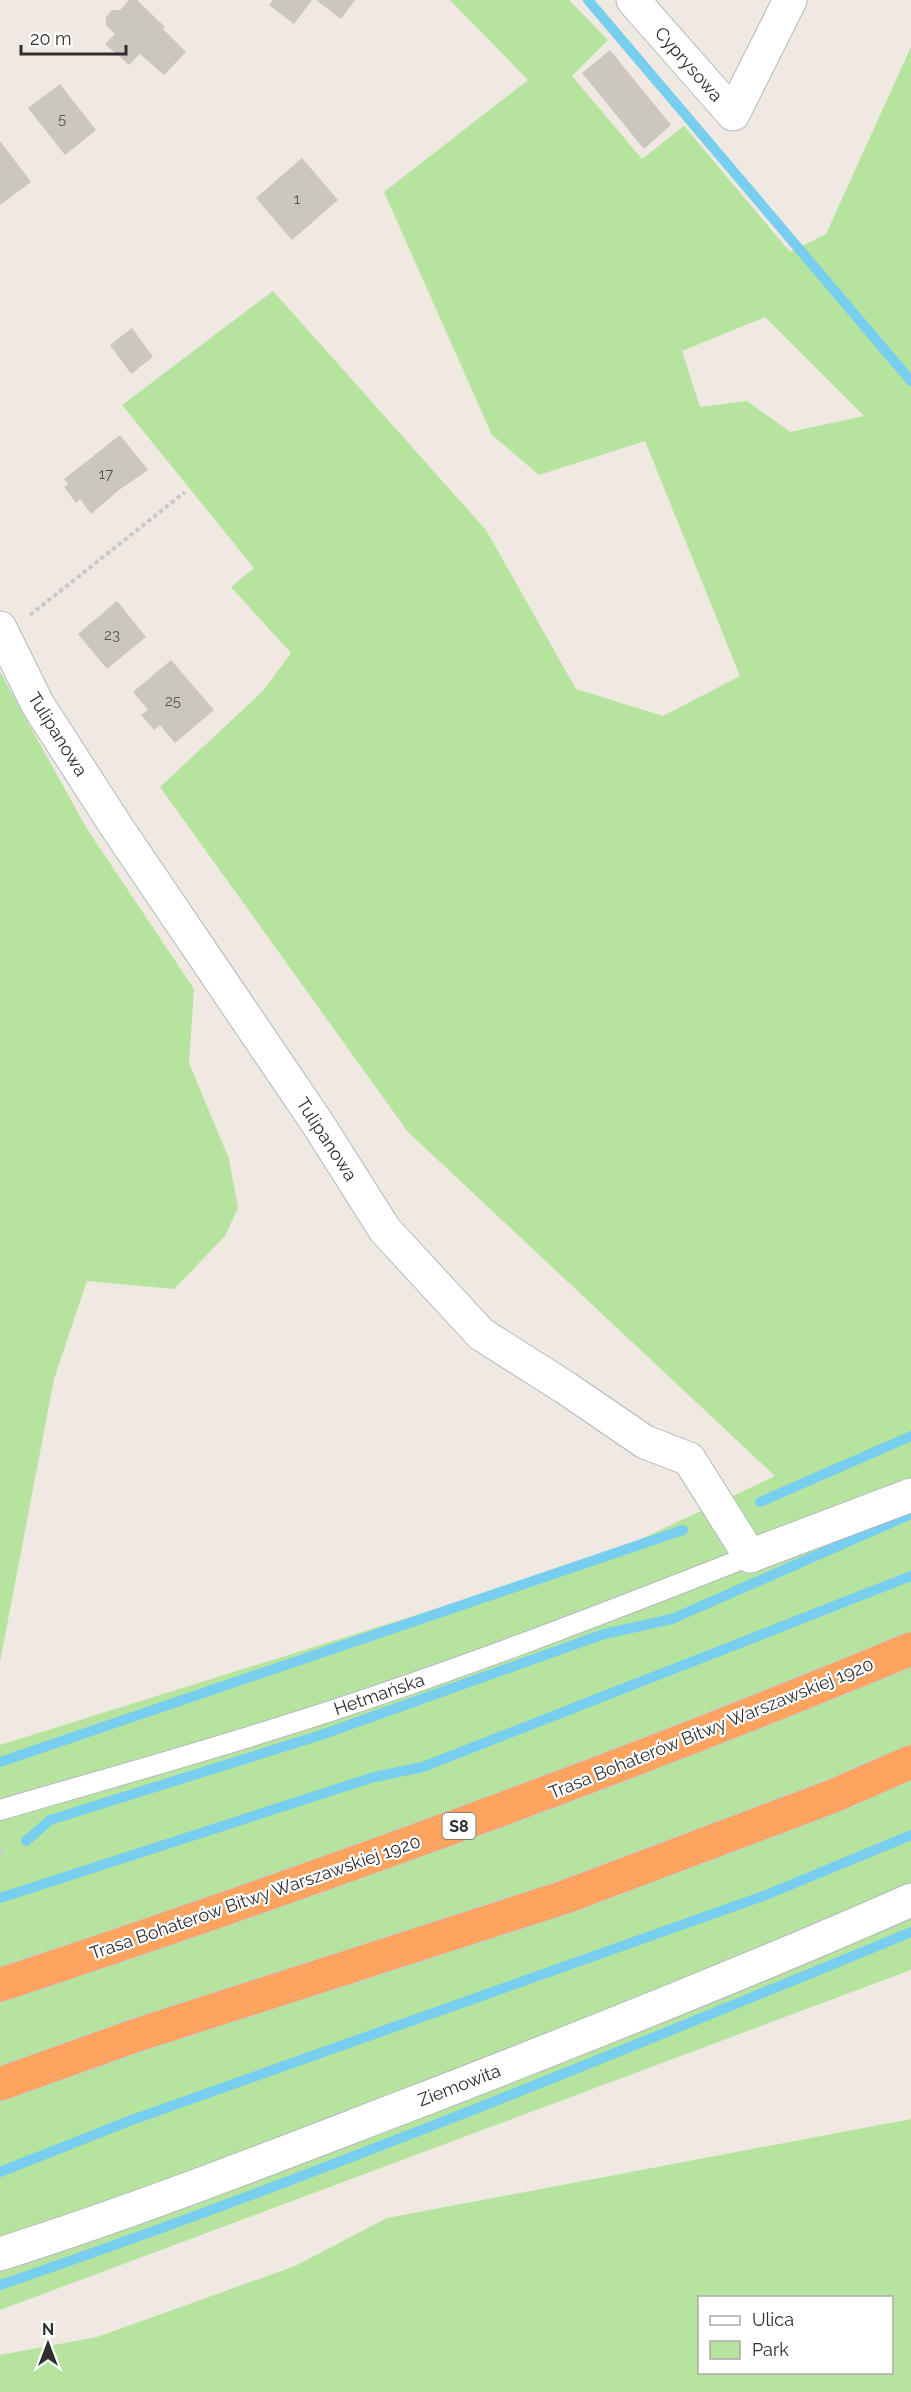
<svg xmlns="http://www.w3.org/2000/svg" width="911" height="2392" font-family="Raleway,sans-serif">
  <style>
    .green { fill: #b6e49f; fill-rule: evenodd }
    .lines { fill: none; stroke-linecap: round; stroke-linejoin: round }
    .stream { stroke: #77ceee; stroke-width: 10 }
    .building { fill: #cbc7bf }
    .service-casing { stroke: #b4b7c1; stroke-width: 22 }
    .minor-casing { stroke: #b4b7c1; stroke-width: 35 }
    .motorway-casing { stroke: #c9c9c9; stroke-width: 35 }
    .path { stroke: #c9c9c9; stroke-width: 4; stroke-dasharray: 4.5 3; stroke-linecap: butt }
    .service { stroke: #fff; stroke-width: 20 }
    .minor { stroke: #fff; stroke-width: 33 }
    .motorway { stroke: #fca35f; stroke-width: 33 }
    .labels { text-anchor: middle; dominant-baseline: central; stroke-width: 4.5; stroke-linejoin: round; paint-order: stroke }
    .number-label { font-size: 15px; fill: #555452 }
    .shield { fill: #fff; stroke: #6d6d6d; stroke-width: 1.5 }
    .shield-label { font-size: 16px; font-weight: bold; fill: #2e2e2e }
    .street-label { font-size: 18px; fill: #2e2e2e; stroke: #fff }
  </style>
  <rect width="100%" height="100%" fill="#efe9e1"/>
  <g class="green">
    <path d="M 450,0 L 569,0 L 608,40 L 572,76 L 642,159 L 684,126 L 790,252 L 826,234 L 911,47 L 911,1970 L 0,2310 L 0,1745 L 605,1556 L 775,1476 L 408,1132 L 160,787 L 263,691 L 291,653 L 231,587 L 254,568 L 122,405 L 273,291 L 486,530 L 576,689 L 663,716 L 740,676 L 645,441 L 539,475 L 492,435 L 384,192 L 528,80 ZM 765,317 L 864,416 L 790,432 L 747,401 L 700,407 L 682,351 Z"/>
    <path d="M 0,672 L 87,829 L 194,989 L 189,1063 L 229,1159 L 238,1208 L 225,1236 L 174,1289 L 87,1281 L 54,1379 L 0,1662 Z"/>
    <path d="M 911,2119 L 911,2392 L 0,2392 L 0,2355 L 97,2337 L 295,2266 L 387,2218 ZM 700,2298 L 892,2298 L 892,2372 L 700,2372 Z"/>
  </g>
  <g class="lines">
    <g class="stream">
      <path d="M 588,0 L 911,381"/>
      <path d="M 760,1502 L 911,1436"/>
      <path d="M 0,1762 L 683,1530"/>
      <path d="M 26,1841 L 50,1820 L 321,1735 L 604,1634 L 672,1619 L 911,1514"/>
      <path d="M 0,1898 L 374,1777 L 423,1767 L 911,1576"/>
      <path d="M 0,2172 L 129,2121 L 766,1895 L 911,1835"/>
      <path d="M 0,2285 C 308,2180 610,2056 911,1932"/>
    </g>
  </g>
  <g class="building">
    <path d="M 129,0 L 137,0 L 165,27 L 163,29 L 186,52 L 164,75 L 140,54 L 129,65 L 105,44 L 115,34 L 106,25 L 106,17 L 112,10 L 120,10 Z"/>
    <path d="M 273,0 L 312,0 L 294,24 L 269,5 Z"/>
    <path d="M 316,0 L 355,0 L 341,19 Z"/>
    <path d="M 610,50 L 671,125 L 644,149 L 582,73 Z"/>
    <path d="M 60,84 L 96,130 L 65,155 L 28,108 Z"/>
    <path d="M 0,141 L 31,182 L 0,205 Z"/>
    <path d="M 302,158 L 338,200 L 292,240 L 256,198 Z"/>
    <path d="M 132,328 L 153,357 L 131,374 L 110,345 Z"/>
    <path d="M 120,435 L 148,470 L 119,490 L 91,514 L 80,499 L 76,503 L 64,487 L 68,484 L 64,479 Z"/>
    <path d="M 117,601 L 146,637 L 107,669 L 78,634 Z"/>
    <path d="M 171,660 L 214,710 L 175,743 L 160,725 L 154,730 L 141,715 L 148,710 L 133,692 Z"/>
  </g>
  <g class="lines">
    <defs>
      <path id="service" d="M 0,1810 C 91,1783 183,1758 274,1729 C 435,1679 593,1618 750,1556"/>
      <g id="minor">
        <path d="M 633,0 L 733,114 L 790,0"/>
        <path d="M 0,628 L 38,705 L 116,826 L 318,1124 L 385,1230 L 481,1334 L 566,1388 L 645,1442 L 689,1459 L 750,1556 L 911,1495"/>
        <path d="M 0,2254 C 139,2210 275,2156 411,2104 C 579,2039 746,1973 911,1900"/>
      </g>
      <g id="motorway">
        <path d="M 0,1985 C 307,1883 612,1773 911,1649"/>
        <path d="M 0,2084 L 134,2036 L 565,1897 L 833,1796 L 911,1762"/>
      </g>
    </defs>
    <use href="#service" class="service-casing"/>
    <use href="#minor" class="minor-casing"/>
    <use href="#motorway" class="motorway-casing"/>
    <g class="path">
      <path d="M 30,615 L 185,492"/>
      <path d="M 0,1854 L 3,1851"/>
    </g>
    <use href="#service" class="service"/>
    <use href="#minor" class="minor"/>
    <use href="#motorway" class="motorway"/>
  </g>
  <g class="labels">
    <g class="number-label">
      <text x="62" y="119">5</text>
      <text x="297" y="199">1</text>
      <text x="106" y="474">17</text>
      <text x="112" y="635">23</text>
      <text x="173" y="701">25</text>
    </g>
    <rect class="shield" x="442.5" y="1813" width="33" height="26" rx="4.5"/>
    <g class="shield-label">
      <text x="459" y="1826">S8</text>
    </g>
    <g class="street-label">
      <text transform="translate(689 64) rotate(49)">Cyprysowa</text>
      <text transform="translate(58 734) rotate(58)">Tulipanowa</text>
      <text transform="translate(327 1139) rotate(57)">Tulipanowa</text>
      <text transform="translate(379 1694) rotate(-19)">Hetmańska</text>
      <text transform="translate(711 1728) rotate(-22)">Trasa Bohaterów Bitwy Warszawskiej 1920</text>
      <text transform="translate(255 1897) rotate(-19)">Trasa Bohaterów Bitwy Warszawskiej 1920</text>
      <text transform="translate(459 2085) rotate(-21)">Ziemowita</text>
    </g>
  </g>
  <rect x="698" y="2296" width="195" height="78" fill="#ffffff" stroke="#ababab" stroke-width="1.5"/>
  <rect x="710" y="2316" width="30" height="9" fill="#ffffff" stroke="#ababab" stroke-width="1.5"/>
  <text x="752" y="2326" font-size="18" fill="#2e2e2e">Ulica</text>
  <rect x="710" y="2341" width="30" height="18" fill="#b6e49f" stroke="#ababab" stroke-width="1.5"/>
  <text x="752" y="2356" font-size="18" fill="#2e2e2e">Park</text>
  <g transform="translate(48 2344)" stroke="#ffffff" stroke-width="4.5" paint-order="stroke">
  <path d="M0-4.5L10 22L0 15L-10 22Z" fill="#2e2e2e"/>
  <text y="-9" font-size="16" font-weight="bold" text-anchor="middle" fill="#2e2e2e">N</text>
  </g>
  <path d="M21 45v9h105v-9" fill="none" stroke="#2e2e2e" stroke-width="3"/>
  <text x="30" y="45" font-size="18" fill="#2e2e2e" stroke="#ffffff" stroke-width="4.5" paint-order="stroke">20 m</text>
</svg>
